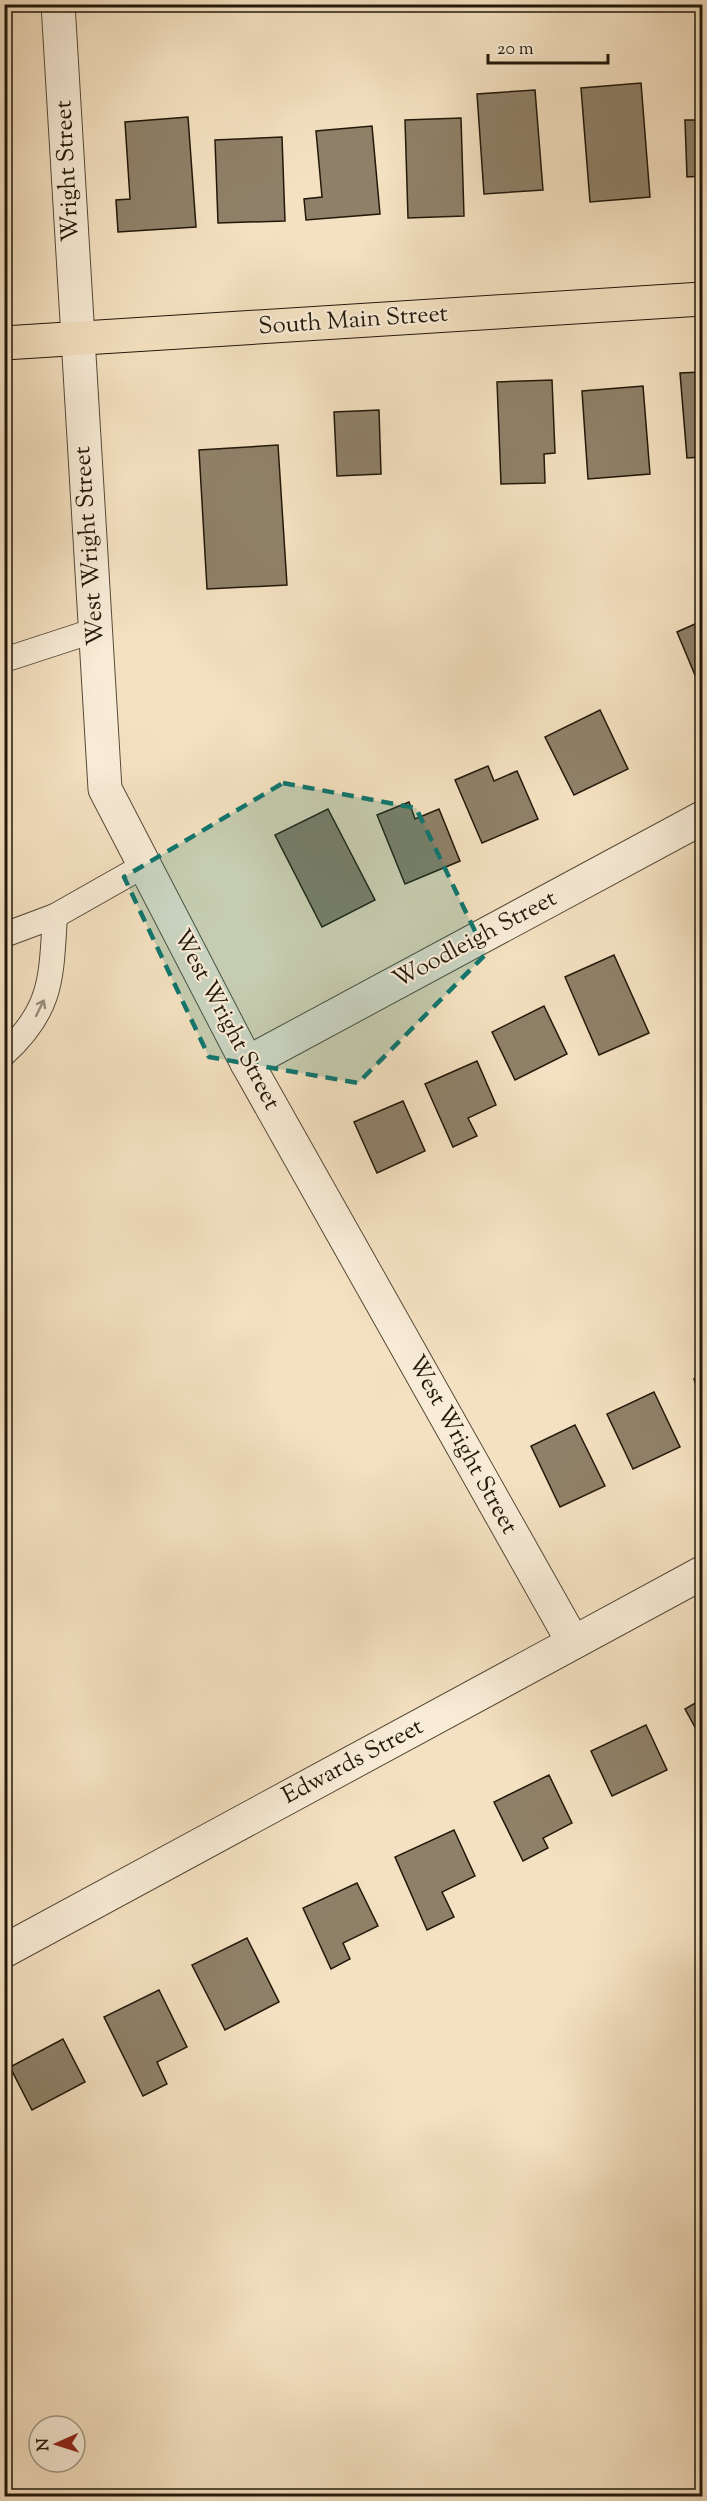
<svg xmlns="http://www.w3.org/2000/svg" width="707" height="2501" font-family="'Sorts Mill Goudy',serif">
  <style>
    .building { fill: #8f8169; stroke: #22180a; stroke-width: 1.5 }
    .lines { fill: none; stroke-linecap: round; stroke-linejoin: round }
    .lane-casing { stroke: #564a38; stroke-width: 26 }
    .street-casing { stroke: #564a38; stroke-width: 35 }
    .primary-casing { stroke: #22180a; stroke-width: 35 }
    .lane { stroke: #f8ecd7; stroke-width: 24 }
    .street { stroke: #f8ecd7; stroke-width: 33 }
    .primary { stroke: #f4e1c1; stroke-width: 33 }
    .oneway { stroke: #988d7b }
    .marked { fill: #0f766e; fill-opacity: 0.2; stroke: #0f766e; stroke-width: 4.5; stroke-dasharray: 12 8; stroke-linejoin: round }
    .labels { text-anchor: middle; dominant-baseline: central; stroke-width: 4.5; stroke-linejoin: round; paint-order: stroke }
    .street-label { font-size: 24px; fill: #22180a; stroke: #f8ecd7 }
  </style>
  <rect width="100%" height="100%" fill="#f4e1c1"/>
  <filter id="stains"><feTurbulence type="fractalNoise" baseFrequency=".00333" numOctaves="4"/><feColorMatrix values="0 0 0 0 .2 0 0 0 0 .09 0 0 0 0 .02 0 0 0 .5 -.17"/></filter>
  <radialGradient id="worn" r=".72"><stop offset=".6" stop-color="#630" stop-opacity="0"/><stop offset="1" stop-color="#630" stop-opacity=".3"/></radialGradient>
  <g class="building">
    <path d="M 641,83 L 650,197 L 590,202 L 581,88 Z"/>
    <path d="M 535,90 L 543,190 L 484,194 L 477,94 Z"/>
    <path d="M 188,117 L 196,227 L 118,232 L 116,200 L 130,199 L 125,122 Z"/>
    <path d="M 461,118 L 464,216 L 408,218 L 405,120 Z"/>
    <path d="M 685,120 L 702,120 L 702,176 L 687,177 Z"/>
    <path d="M 372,126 L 380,214 L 306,220 L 304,199 L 322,197 L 316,131 Z"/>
    <path d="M 282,137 L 285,221 L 218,223 L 215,140 Z"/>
    <path d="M 702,372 L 702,457 L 687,458 L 680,373 Z"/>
    <path d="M 552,380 L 555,453 L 544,454 L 545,483 L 501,484 L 497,382 Z"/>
    <path d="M 643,386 L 650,474 L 588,479 L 582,391 Z"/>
    <path d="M 379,410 L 381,474 L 337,476 L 334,412 Z"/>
    <path d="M 278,445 L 287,585 L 207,589 L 199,450 Z"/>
    <path d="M 702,621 L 702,692 L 677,632 Z"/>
    <path d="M 600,710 L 628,769 L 574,795 L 545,737 Z"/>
    <path d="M 488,766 L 494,781 L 517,771 L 538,819 L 482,843 L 455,780 Z"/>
    <path d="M 409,802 L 415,819 L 439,809 L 460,861 L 405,884 L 377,815 Z"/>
    <path d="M 328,809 L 375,900 L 322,927 L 275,835 Z"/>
    <path d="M 614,955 L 649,1033 L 599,1055 L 565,977 Z"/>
    <path d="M 544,1006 L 567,1054 L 515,1080 L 492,1032 Z"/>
    <path d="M 477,1061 L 496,1105 L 468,1118 L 477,1136 L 453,1147 L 425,1084 Z"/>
    <path d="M 403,1101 L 425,1151 L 377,1173 L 354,1122 Z"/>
    <path d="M 702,1376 L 702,1402 L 694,1379 Z"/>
    <path d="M 654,1392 L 680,1447 L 633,1469 L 607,1414 Z"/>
    <path d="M 575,1425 L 605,1486 L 560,1507 L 531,1446 Z"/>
    <path d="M 702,1699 L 702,1740 L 685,1709 Z"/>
    <path d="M 646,1725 L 667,1770 L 612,1796 L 591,1751 Z"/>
    <path d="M 549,1775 L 572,1823 L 543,1838 L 548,1848 L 523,1861 L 494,1802 Z"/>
    <path d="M 454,1830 L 475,1876 L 442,1892 L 454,1917 L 427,1930 L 395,1857 Z"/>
    <path d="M 357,1883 L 378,1926 L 343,1943 L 350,1959 L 331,1969 L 303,1908 Z"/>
    <path d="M 247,1938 L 279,2002 L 225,2030 L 192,1965 Z"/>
    <path d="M 159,1990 L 187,2047 L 157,2062 L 167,2084 L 143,2096 L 104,2017 Z"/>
    <path d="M 63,2039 L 85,2082 L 32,2110 L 10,2067 Z"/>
  </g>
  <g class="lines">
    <defs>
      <g id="lane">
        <path d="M 4,660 L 96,630"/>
        <path d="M 55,916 L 145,865"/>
        <path d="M 4,935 L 55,916 C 51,978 53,1009 4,1054"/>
      </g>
      <g id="street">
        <path d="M 58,4 L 105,789 L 247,1063 L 573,1642"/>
        <path d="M 247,1063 L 702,818"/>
        <path d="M 4,1951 L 702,1573"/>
      </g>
      <path id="primary" d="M 4,343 L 702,299"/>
    </defs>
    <use href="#lane" class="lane-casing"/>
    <use href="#street" class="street-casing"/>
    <use href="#primary" class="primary-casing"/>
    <use href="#lane" class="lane"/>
    <use href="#street" class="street"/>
    <use href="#primary" class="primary"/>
  </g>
  <defs><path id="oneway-shaft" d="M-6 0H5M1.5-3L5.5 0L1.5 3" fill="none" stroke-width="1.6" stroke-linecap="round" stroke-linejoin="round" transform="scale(1.5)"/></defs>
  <use class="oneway" href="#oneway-shaft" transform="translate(40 1008) rotate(-64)"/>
  <path class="marked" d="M 283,783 L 416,808 L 486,954 L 358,1083 L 209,1057 L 124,877 Z"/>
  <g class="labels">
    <g class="street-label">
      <text transform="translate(68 171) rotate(-93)">Wright Street</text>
      <text transform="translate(353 321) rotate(-4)">South Main Street</text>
      <text transform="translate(90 546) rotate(-94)">West Wright Street</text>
      <text transform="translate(475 940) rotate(-28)">Woodleigh Street</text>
      <text transform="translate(226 1020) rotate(62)">West Wright Street</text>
      <text transform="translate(462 1445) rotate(61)">West Wright Street</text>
      <text transform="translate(353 1762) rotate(-28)">Edwards Street</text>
    </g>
  </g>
  <rect width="707" height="2501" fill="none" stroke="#f4e1c1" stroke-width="24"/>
  <rect x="6" y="6" width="695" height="2489" fill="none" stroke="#22180a" stroke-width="3"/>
  <rect x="12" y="12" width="683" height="2477" fill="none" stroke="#22180a" stroke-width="1.5"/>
  <g transform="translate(57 2444) rotate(267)"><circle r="28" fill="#f8ecd7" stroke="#a29785" stroke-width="1.5"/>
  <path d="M0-4.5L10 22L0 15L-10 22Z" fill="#8f2418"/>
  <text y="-9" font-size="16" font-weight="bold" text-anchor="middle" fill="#22180a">N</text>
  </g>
  <path d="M488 54v9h120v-9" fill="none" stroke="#22180a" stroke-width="3"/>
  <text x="497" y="54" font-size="18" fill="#22180a" stroke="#f8ecd7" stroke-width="4.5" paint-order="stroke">20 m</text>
  <rect width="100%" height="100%" filter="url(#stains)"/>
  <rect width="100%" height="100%" fill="url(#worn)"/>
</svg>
